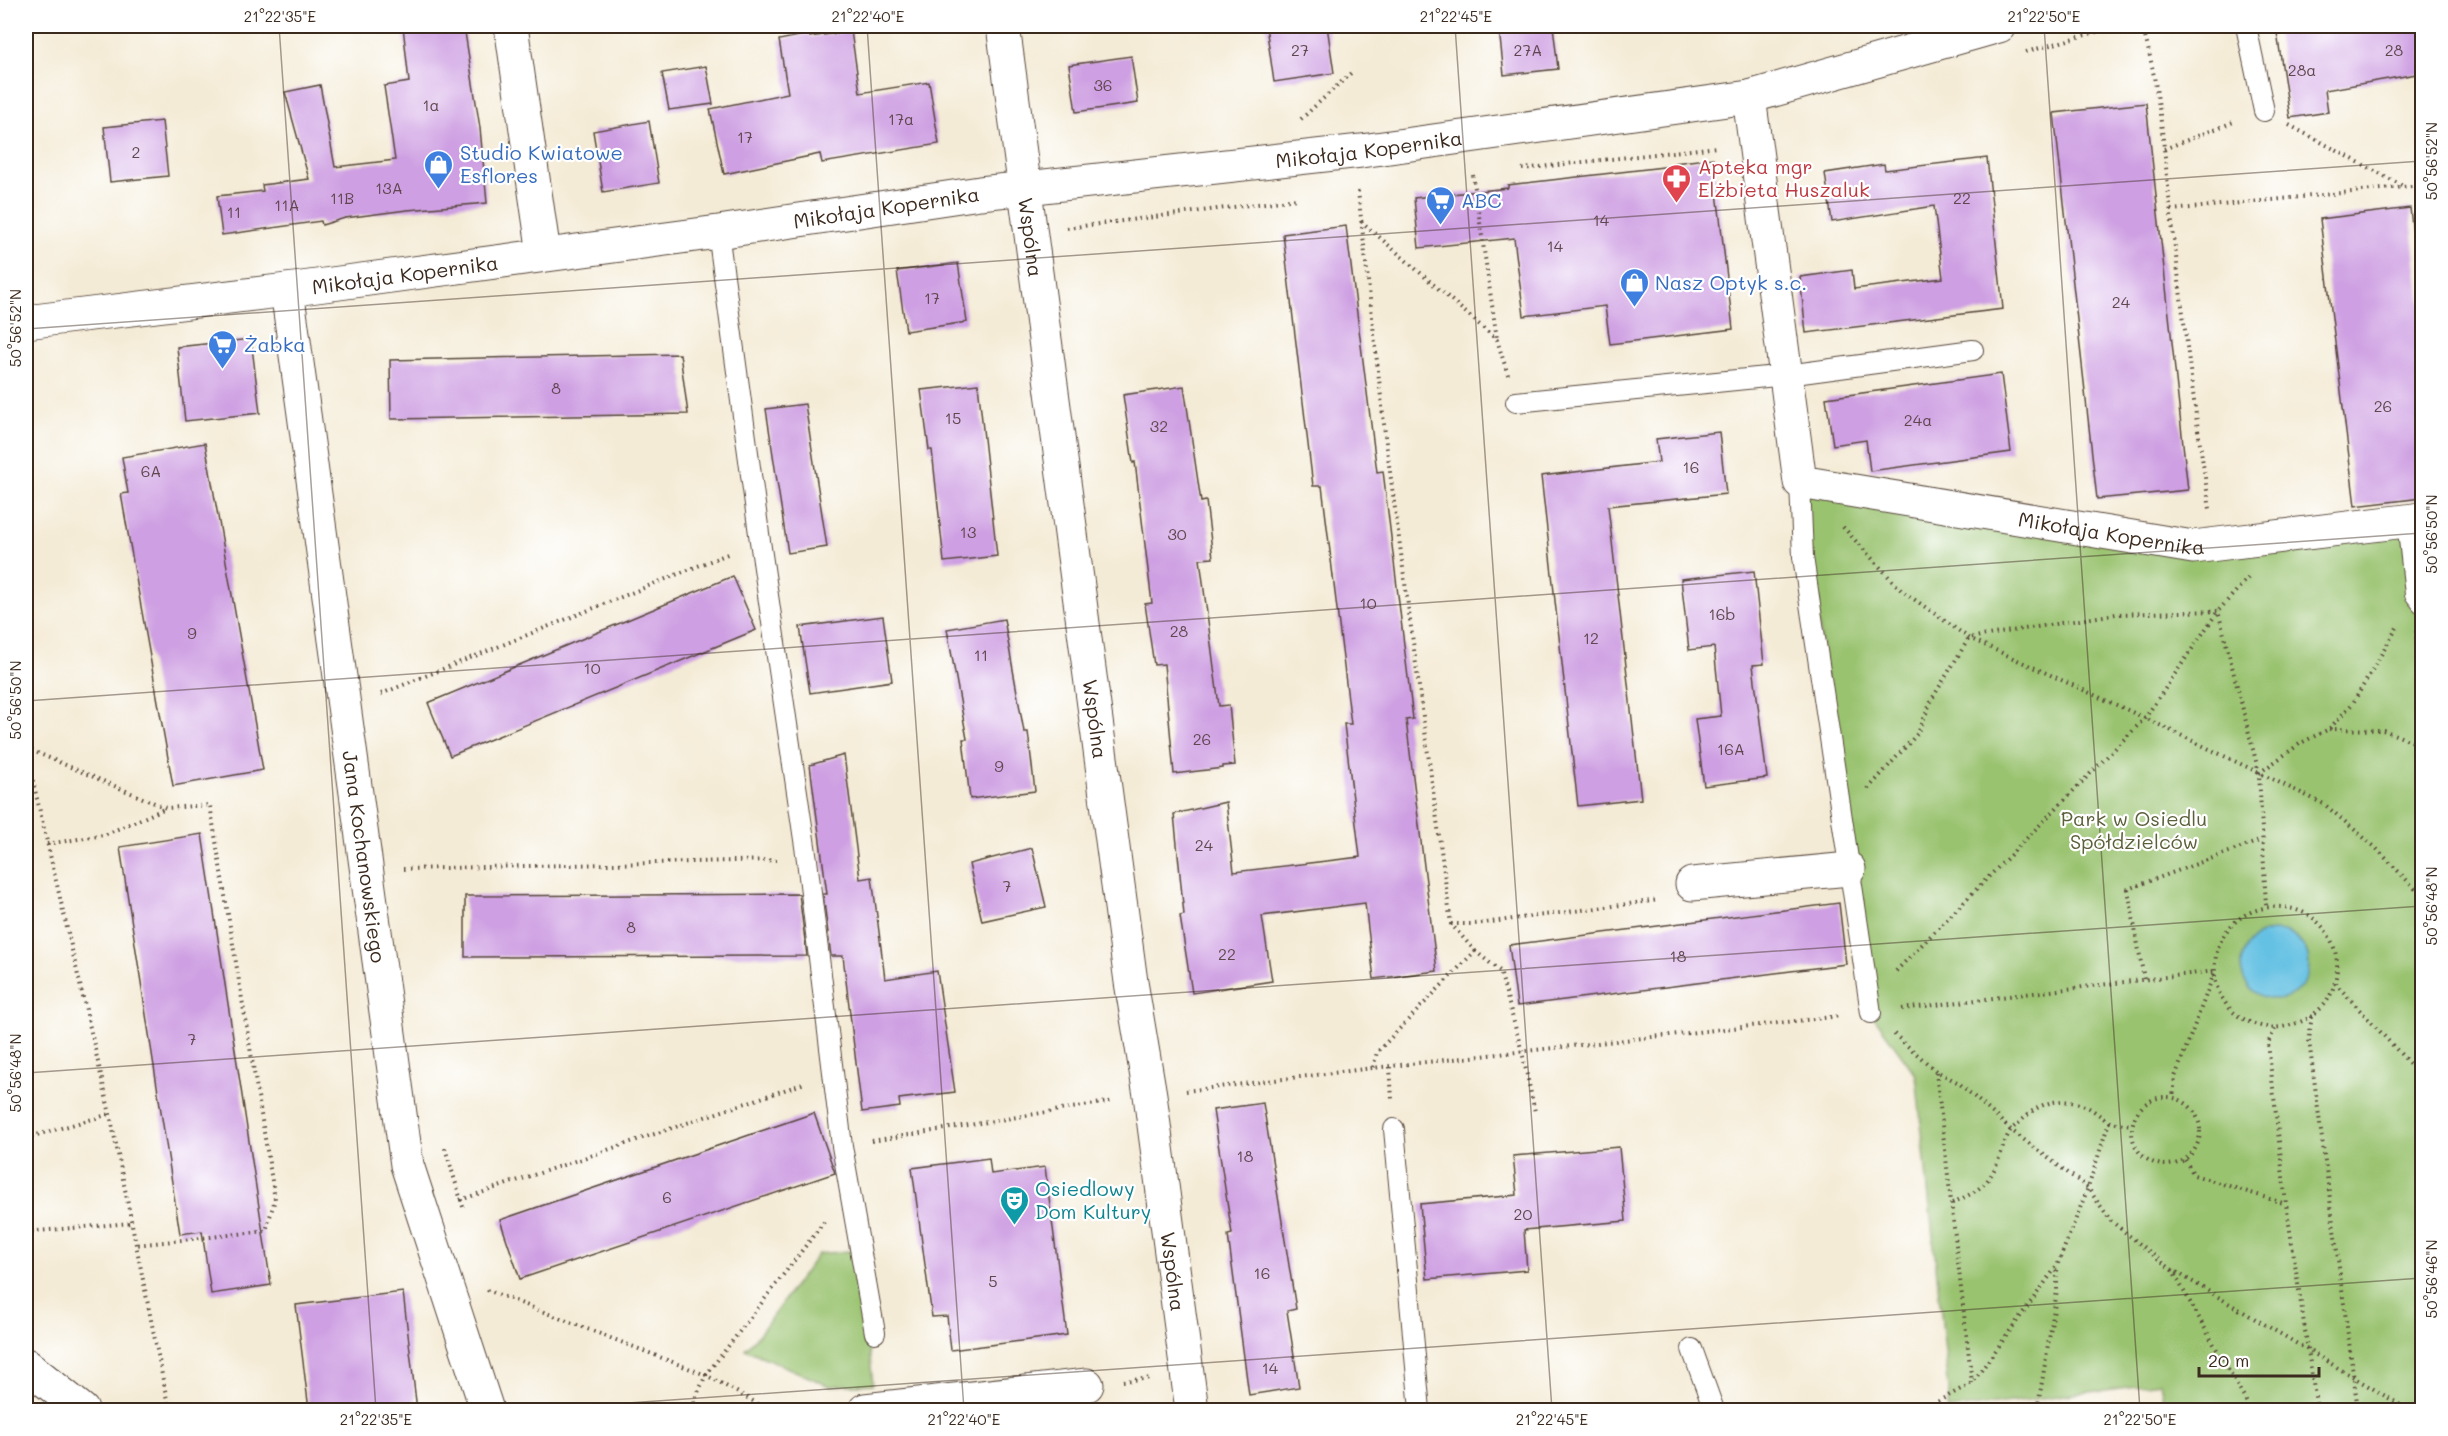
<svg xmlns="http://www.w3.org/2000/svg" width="2448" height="1436" font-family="Mali,sans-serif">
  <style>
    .green { fill: #9ac36f; stroke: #6a7646; stroke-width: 1.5 }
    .water { fill: #65c1e3; stroke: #507680; stroke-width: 1.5 }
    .building { fill: #ce9fe2 }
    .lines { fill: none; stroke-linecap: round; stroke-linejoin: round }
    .service-casing { stroke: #57473a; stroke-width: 22 }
    .minor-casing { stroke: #57473a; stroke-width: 35 }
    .path { stroke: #57473a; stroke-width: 4; stroke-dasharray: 1.5 4.5; stroke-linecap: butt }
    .service { stroke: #fff; stroke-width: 20 }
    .minor { stroke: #fff; stroke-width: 33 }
    .ticks { fill: none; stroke: #3b2a1e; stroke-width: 1.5; stroke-opacity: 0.45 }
    .labels { text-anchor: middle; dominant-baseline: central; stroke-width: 4.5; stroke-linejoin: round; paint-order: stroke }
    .number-label { font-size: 16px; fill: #60474f }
    .street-label { font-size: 20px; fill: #3b2a1e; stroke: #fff }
    .shop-label { font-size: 20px; fill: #366cbe; stroke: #fff; text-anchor: start }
    .health-label { font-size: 20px; fill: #be3a42; stroke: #fff; text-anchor: start }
    .park-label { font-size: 20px; fill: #5c603a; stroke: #fff }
    .culture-label { font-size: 20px; fill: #0d838f; stroke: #fff; text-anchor: start }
    .neatline { fill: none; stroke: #3b2a1e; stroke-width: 2 }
    .ticks-label { font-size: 15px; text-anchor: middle; fill: #3b2a1e }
  </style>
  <rect width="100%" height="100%" fill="#fff"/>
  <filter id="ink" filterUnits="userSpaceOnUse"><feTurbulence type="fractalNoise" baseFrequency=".0167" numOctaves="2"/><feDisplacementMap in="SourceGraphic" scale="12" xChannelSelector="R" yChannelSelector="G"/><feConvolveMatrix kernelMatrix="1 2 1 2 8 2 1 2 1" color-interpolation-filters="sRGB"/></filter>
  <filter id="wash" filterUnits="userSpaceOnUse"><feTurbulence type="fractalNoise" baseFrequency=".008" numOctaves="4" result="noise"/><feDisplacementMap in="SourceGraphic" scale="24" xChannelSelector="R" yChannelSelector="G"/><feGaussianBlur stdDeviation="1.35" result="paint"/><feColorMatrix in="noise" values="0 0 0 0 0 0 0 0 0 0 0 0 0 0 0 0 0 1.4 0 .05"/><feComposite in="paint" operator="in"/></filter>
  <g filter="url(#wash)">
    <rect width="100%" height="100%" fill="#f4ebd6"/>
    <g class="green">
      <path d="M 1800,482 L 2193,547 L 2407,521 L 2422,645 L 2422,1410 L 2165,1410 L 2160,1383 L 1948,1410 L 1949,1390 L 1916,1075 L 1871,1013 Z"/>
      <path d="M 858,1250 L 873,1384 L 829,1386 L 745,1349 L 760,1333 L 818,1254 Z"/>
    </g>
    <circle class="water" cx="2275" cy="965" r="34"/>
    <g id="blocks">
      <g class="building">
        <path d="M 403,26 L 464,26 L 480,128 L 487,203 L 407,210 L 345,218 L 322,225 L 321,221 L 222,235 L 217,196 L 263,191 L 262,185 L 309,179 L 285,92 L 320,85 L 335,167 L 395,160 L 384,86 L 409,82 Z"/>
        <path d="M 1266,26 L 1327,26 L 1334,73 L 1274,82 Z"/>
        <path d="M 1532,26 L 1553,26 L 1558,69 L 1504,75 L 1499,29 Z"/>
        <path d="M 2276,26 L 2422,26 L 2422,73 L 2325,90 L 2328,112 L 2290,118 Z"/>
        <path d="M 851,31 L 860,93 L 929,82 L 939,144 L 822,163 L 820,154 L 724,174 L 710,109 L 788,93 L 779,40 L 809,34 L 810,37 Z"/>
        <path d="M 1131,56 L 1138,103 L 1076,112 L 1069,65 Z"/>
        <path d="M 706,66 L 713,104 L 669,110 L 662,73 Z"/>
        <path d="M 2146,103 L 2188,490 L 2097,499 L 2054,113 Z"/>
        <path d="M 162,121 L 168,176 L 110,182 L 104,127 Z"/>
        <path d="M 649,121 L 659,183 L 603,192 L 593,131 Z"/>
        <path d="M 1713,158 L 1733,329 L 1610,344 L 1605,306 L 1524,316 L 1514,238 L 1419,248 L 1414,198 L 1508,188 L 1508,185 L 1672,166 L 1674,163 Z"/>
        <path d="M 1987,158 L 2003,309 L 1806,333 L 1800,277 L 1852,270 L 1854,289 L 1943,278 L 1934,206 L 1832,222 L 1825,173 L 1884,164 L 1885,170 Z"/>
        <path d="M 2410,208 L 2422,313 L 2422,498 L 2355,506 L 2320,219 Z"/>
        <path d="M 1346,226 L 1377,472 L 1383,471 L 1413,719 L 1406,720 L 1437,971 L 1374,979 L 1365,903 L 1262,916 L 1272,981 L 1192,993 L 1180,916 L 1184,915 L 1174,814 L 1226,802 L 1234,872 L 1360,857 L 1344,724 L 1351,724 L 1322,486 L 1313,486 L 1283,234 Z"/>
        <path d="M 958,263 L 967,322 L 906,331 L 897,271 Z"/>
        <path d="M 251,339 L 260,413 L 185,421 L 177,347 Z"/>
        <path d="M 680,354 L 688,414 L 391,419 L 390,360 Z"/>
        <path d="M 2001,374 L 2011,452 L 1870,471 L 1866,440 L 1833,445 L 1826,398 Z"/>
        <path d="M 978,384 L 997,556 L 944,562 L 932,450 L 929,450 L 921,390 Z"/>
        <path d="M 1184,386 L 1201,502 L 1206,501 L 1213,558 L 1200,559 L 1219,706 L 1229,705 L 1235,765 L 1223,766 L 1223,768 L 1174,774 L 1164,664 L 1154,665 L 1145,604 L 1152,603 L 1135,462 L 1133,463 L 1123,395 Z"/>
        <path d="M 805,404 L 827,547 L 788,553 L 766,409 Z"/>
        <path d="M 1719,432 L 1726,494 L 1608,506 L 1641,799 L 1578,806 L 1541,476 L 1659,462 L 1656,439 Z"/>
        <path d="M 205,443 L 263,770 L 173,786 L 121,494 L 128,493 L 122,457 Z"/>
        <path d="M 1754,571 L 1764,664 L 1753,665 L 1767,778 L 1704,786 L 1695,719 L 1721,716 L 1714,647 L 1689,650 L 1681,579 Z"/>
        <path d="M 733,576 L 756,630 L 450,756 L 428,703 Z"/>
        <path d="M 883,616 L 892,681 L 810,693 L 800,627 Z"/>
        <path d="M 1004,619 L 1024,732 L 1028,732 L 1035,791 L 970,799 L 963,739 L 967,739 L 947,629 Z"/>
        <path d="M 844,755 L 860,879 L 872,877 L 885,979 L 937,971 L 955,1092 L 899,1099 L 900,1107 L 862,1112 L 843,956 L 831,956 L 823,894 L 827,894 L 810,765 Z"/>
        <path d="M 202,834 L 271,1285 L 211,1294 L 202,1231 L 180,1234 L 120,847 Z"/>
        <path d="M 1032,848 L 1046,907 L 982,921 L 969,864 Z"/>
        <path d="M 799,894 L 807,956 L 465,957 L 465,896 Z"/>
        <path d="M 1839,903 L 1846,964 L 1517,1006 L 1509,945 Z"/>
        <path d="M 1263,1103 L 1296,1309 L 1287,1311 L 1299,1387 L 1249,1395 L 1228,1235 L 1232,1234 L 1213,1110 Z"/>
        <path d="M 814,1113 L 835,1173 L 520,1279 L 500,1220 Z"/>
        <path d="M 1619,1147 L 1626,1221 L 1524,1230 L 1527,1270 L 1427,1279 L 1420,1204 L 1517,1195 L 1513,1156 Z"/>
        <path d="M 989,1158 L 991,1174 L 1045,1167 L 1067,1335 L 951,1350 L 947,1316 L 932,1317 L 912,1168 Z"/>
        <path d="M 403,1292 L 417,1410 L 309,1410 L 296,1305 Z"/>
      </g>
    </g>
  </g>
  <g filter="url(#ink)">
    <use href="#blocks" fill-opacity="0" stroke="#57473a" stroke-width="1.5"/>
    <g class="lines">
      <defs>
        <g id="service">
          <path d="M 2246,26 L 2264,111"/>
          <path d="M 718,232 L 760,541 L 807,860 L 842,1146 L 875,1333"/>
          <path d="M 1516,402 L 1787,375 L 1973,350"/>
          <path d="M 1800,482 L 1803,557 L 1871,1013"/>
          <path d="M 2407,521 L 2415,594 L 2422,603"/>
          <path d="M 1394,1129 L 1420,1410"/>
          <path d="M 1692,1349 L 1714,1410"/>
        </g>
        <g id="minor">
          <path d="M 511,26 L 544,254"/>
          <path id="s1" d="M 1003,26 L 1131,982 L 1150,1095 L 1192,1410"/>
          <path id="s2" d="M 1749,97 L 1800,482 L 2193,547 L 2422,519"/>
          <path id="s3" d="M 287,290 L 407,1165 L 487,1410"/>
          <path id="s4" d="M 26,322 L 287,290 L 718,232 L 980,193 L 1361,151 L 1749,97 L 1999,26"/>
          <path d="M 1692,884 L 1849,869"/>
          <path d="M 26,1365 L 82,1410"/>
          <path d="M 865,1410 L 1087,1385"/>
        </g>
      </defs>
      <use href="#service" class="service-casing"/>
      <use href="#minor" class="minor-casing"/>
      <g class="path">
        <path d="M 2142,26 C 2160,86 2164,152 2171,215 C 2183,313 2194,411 2210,509"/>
        <path d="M 2026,52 L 2117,26"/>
        <path d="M 1301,119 L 1351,73"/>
        <path d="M 2289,125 L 2405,187"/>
        <path d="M 2164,149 L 2236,121"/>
        <path d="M 1522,169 L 1717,147"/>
        <path d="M 1473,175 L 1497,339"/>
        <path d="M 1358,191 L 1386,442 L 1451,924 L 1475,951 L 1377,1052 L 1373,1068"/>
        <path d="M 2171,210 L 2422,185"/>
        <path d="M 1361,221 L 1497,340 L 1508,375"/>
        <path d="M 1067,228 L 1297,199"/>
        <path d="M 1843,527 L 1901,590 L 1969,638 L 2145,718 L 2324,804 L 2375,847 L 2422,896"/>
        <path d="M 2416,631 L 2422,747"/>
        <path d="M 381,694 L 730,553"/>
        <path d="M 2329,729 L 2383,730 L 2421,745"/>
        <path d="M 26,748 L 166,808 L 210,805 L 275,1199 L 266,1231 L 136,1245"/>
        <path d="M 26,751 L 110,1114 L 169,1410"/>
        <path d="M 2259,773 L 2301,743 L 2329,729 L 2353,703 L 2399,624"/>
        <path d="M 1868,789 L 1918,733 L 1932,699 L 1969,638 L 2116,614 L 2218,611 L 2259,773 L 2266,906"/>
        <path d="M 47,844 L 104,835 L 166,808"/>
        <path d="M 403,869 L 776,860"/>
        <path d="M 1451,924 L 1475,924 L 1659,900"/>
        <path d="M 1475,951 L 1500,971 L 1522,1052 L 1535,1112"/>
        <path d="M 1896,971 L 2145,718 L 2218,611 L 2248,578"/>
        <path d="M 2144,979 L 2128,889 L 2262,840"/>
        <path d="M 2335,983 L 2422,1077"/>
        <path d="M 1902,1009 L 2215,971 L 2175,1077 L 2173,1098"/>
        <path d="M 2313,1016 C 2287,1029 2266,1033 2240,1017 C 2227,1009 2216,992 2215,976 C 2209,891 2328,882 2337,962 C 2338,976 2333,994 2324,1005 C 2320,1009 2314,1013 2312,1018 C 2310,1025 2310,1034 2309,1041 L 2358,1410"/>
        <path d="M 2275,1029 L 2268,1043 L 2286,1204 L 2317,1410"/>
        <path d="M 1894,1034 L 1936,1071 L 1959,1083 L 2011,1130 L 2088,1188 L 2111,1221 L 2171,1269 L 2409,1410"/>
        <path d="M 1390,1067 L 1392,1099"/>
        <path d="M 1936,1072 L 1972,1383"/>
        <path d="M 1186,1091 L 1373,1068 L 1841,1016"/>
        <circle cx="2166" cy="1131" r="34"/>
        <path d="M 2109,1122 L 2132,1125"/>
        <path d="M 26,1138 L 110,1114"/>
        <path d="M 872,1141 L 1114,1101"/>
        <path d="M 445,1148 L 464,1210"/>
        <path d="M 2185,1160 L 2194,1175 L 2286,1204"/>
        <path d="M 460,1200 L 805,1083"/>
        <path d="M 26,1232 L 131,1223"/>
        <path d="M 2172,1270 L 2251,1410"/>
        <path d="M 487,1290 L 706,1375 L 694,1401 L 695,1410"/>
        <path d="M 1123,1381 L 1152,1378"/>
        <path d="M 769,1410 L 706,1375 L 824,1222"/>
        <path d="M 1922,1410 L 1972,1383 L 2057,1266 L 2088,1188 L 2109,1122 C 2101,1117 2092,1108 2082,1105 C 2057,1096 2037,1104 2020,1122 C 2017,1125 2013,1127 2010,1131 C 2001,1147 1999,1166 1987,1181 C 1977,1192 1965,1197 1952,1203"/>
        <path d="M 2031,1410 L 2038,1406 L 2057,1291 L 2057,1267"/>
      </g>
      <use href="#service" class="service"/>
      <use href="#minor" class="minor"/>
    </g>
  </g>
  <path class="ticks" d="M 279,26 L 376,1410M 867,26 L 964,1410M 1455,26 L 1552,1410M 2044,26 L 2140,1410M 26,329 L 2422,161M 26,701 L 2422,533M 26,1073 L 2422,906M 528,1410 L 2422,1278"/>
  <defs>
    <symbol id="shop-pin" viewBox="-11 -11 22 30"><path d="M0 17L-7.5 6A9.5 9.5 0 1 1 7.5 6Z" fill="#3f7fe0" stroke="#fff"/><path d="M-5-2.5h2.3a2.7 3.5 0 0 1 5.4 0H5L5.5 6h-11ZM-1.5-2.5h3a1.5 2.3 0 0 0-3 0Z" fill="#fff"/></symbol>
    <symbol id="pharmacy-pin" viewBox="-11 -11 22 30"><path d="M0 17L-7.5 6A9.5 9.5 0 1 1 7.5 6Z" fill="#e0444e" stroke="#fff"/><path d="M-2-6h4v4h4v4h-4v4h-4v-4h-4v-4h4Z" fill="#fff"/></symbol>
    <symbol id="supermarket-pin" viewBox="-11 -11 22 30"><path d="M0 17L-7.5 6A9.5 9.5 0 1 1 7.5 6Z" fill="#3f7fe0" stroke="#fff"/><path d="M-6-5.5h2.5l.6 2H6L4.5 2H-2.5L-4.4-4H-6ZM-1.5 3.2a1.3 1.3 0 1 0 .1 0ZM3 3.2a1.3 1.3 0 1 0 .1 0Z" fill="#fff"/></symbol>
    <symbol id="theatre-pin" viewBox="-11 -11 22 30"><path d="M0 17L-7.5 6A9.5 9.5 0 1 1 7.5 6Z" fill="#0f9aa8" stroke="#fff"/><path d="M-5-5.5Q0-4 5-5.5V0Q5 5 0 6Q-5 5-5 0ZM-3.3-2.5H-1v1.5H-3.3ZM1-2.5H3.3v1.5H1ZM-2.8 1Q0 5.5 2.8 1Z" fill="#fff"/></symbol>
  </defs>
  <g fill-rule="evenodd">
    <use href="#shop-pin" x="422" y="148" width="33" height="45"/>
    <use href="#pharmacy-pin" x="1660" y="162" width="33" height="45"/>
    <use href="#supermarket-pin" x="1424" y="184" width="33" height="45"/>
    <use href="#shop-pin" x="1618" y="266" width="33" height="45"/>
    <use href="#supermarket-pin" x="206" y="328" width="33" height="45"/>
    <use href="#theatre-pin" x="998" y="1184" width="33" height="45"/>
  </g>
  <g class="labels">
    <g class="number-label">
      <text x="1300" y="49">27</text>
      <text x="1528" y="49">27A</text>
      <text x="2394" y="49">28</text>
      <text x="2302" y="69">28a</text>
      <text x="1103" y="84">36</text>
      <text x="431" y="104">1a</text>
      <text x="901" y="118">17a</text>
      <text x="745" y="136">17</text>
      <text x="136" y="151">2</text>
      <text x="389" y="187">13A</text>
      <text x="342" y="197">11B</text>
      <text x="1962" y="197">22</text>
      <text x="287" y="204">11A</text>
      <text x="234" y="211">11</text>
      <text x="1601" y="219">14</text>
      <text x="1555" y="245">14</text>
      <text x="932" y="297">17</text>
      <text x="2121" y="301">24</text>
      <text x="556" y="387">8</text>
      <text x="2383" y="405">26</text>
      <text x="953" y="417">15</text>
      <text x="1918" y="419">24a</text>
      <text x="1159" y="425">32</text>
      <text x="1691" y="466">16</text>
      <text x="151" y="470">6A</text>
      <text x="968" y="531">13</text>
      <text x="1177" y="533">30</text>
      <text x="1368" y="602">10</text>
      <text x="1722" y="613">16b</text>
      <text x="1179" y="630">28</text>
      <text x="192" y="632">9</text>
      <text x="1591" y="637">12</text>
      <text x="981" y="654">11</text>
      <text x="592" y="667">10</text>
      <text x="1202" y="738">26</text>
      <text x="1731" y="748">16A</text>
      <text x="999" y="765">9</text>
      <text x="1204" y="844">24</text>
      <text x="1007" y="885">7</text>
      <text x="631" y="926">8</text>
      <text x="1227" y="953">22</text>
      <text x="1678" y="955">18</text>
      <text x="192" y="1038">7</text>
      <text x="1245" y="1155">18</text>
      <text x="667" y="1196">6</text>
      <text x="1523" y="1213">20</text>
      <text x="1262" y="1272">16</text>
      <text x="993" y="1280">5</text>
      <text x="1270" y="1367">14</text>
    </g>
    <g class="street-label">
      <text stroke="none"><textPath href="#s4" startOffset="1354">Mikołaja Kopernika</textPath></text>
      <text stroke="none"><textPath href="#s4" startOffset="868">Mikołaja Kopernika</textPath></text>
      <text stroke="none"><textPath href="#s1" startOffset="213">Wspólna</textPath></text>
      <text stroke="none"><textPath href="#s4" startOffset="382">Mikołaja Kopernika</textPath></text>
      <text stroke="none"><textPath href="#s2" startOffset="704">Mikołaja Kopernika</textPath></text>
      <text stroke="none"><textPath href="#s1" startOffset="699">Wspólna</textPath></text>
      <text stroke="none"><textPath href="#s3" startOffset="572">Jana Kochanowskiego</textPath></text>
      <text stroke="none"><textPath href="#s1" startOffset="1257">Wspólna</textPath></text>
    </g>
    <g class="shop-label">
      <text x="460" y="152">Studio Kwiatowe<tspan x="460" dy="23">Esflores</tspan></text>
      <text x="1461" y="200">ABC</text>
      <text x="1655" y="282">Nasz Optyk s.c.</text>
      <text x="244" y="344">Żabka</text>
    </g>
    <g class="health-label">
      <text x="1698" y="166">Apteka mgr<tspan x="1698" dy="23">Elżbieta Huszaluk</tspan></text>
    </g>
    <g class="park-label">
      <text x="2134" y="818">Park w Osiedlu<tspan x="2134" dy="23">Spółdzielców</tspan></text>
    </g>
    <g class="culture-label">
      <text x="1035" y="1188">Osiedlowy<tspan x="1035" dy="23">Dom Kultury</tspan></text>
    </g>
  </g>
  <rect width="2448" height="1436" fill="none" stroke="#fff" stroke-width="66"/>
  <path d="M2199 1367v9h120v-9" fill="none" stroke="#3b2a1e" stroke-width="3"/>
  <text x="2208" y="1367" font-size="18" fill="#3b2a1e" stroke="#ffffff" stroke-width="4.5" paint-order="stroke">20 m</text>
  <rect x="33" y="33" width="2382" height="1370" class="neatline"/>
  <g class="ticks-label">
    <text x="280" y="22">21°22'35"E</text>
    <text x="868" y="22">21°22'40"E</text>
    <text x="1456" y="22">21°22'45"E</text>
    <text x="2044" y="22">21°22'50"E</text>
    <text transform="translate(2432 161) rotate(-90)" y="5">50°56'52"N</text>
    <text transform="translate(16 328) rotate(-90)" y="5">50°56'52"N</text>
    <text transform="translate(2432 534) rotate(-90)" y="5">50°56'50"N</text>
    <text transform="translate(16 700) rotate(-90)" y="5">50°56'50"N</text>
    <text transform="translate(2432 906) rotate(-90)" y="5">50°56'48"N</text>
    <text transform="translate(16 1073) rotate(-90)" y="5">50°56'48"N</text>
    <text transform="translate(2432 1279) rotate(-90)" y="5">50°56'46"N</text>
    <text x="376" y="1425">21°22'35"E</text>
    <text x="964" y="1425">21°22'40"E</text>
    <text x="1552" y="1425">21°22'45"E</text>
    <text x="2140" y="1425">21°22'50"E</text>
  </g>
</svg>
